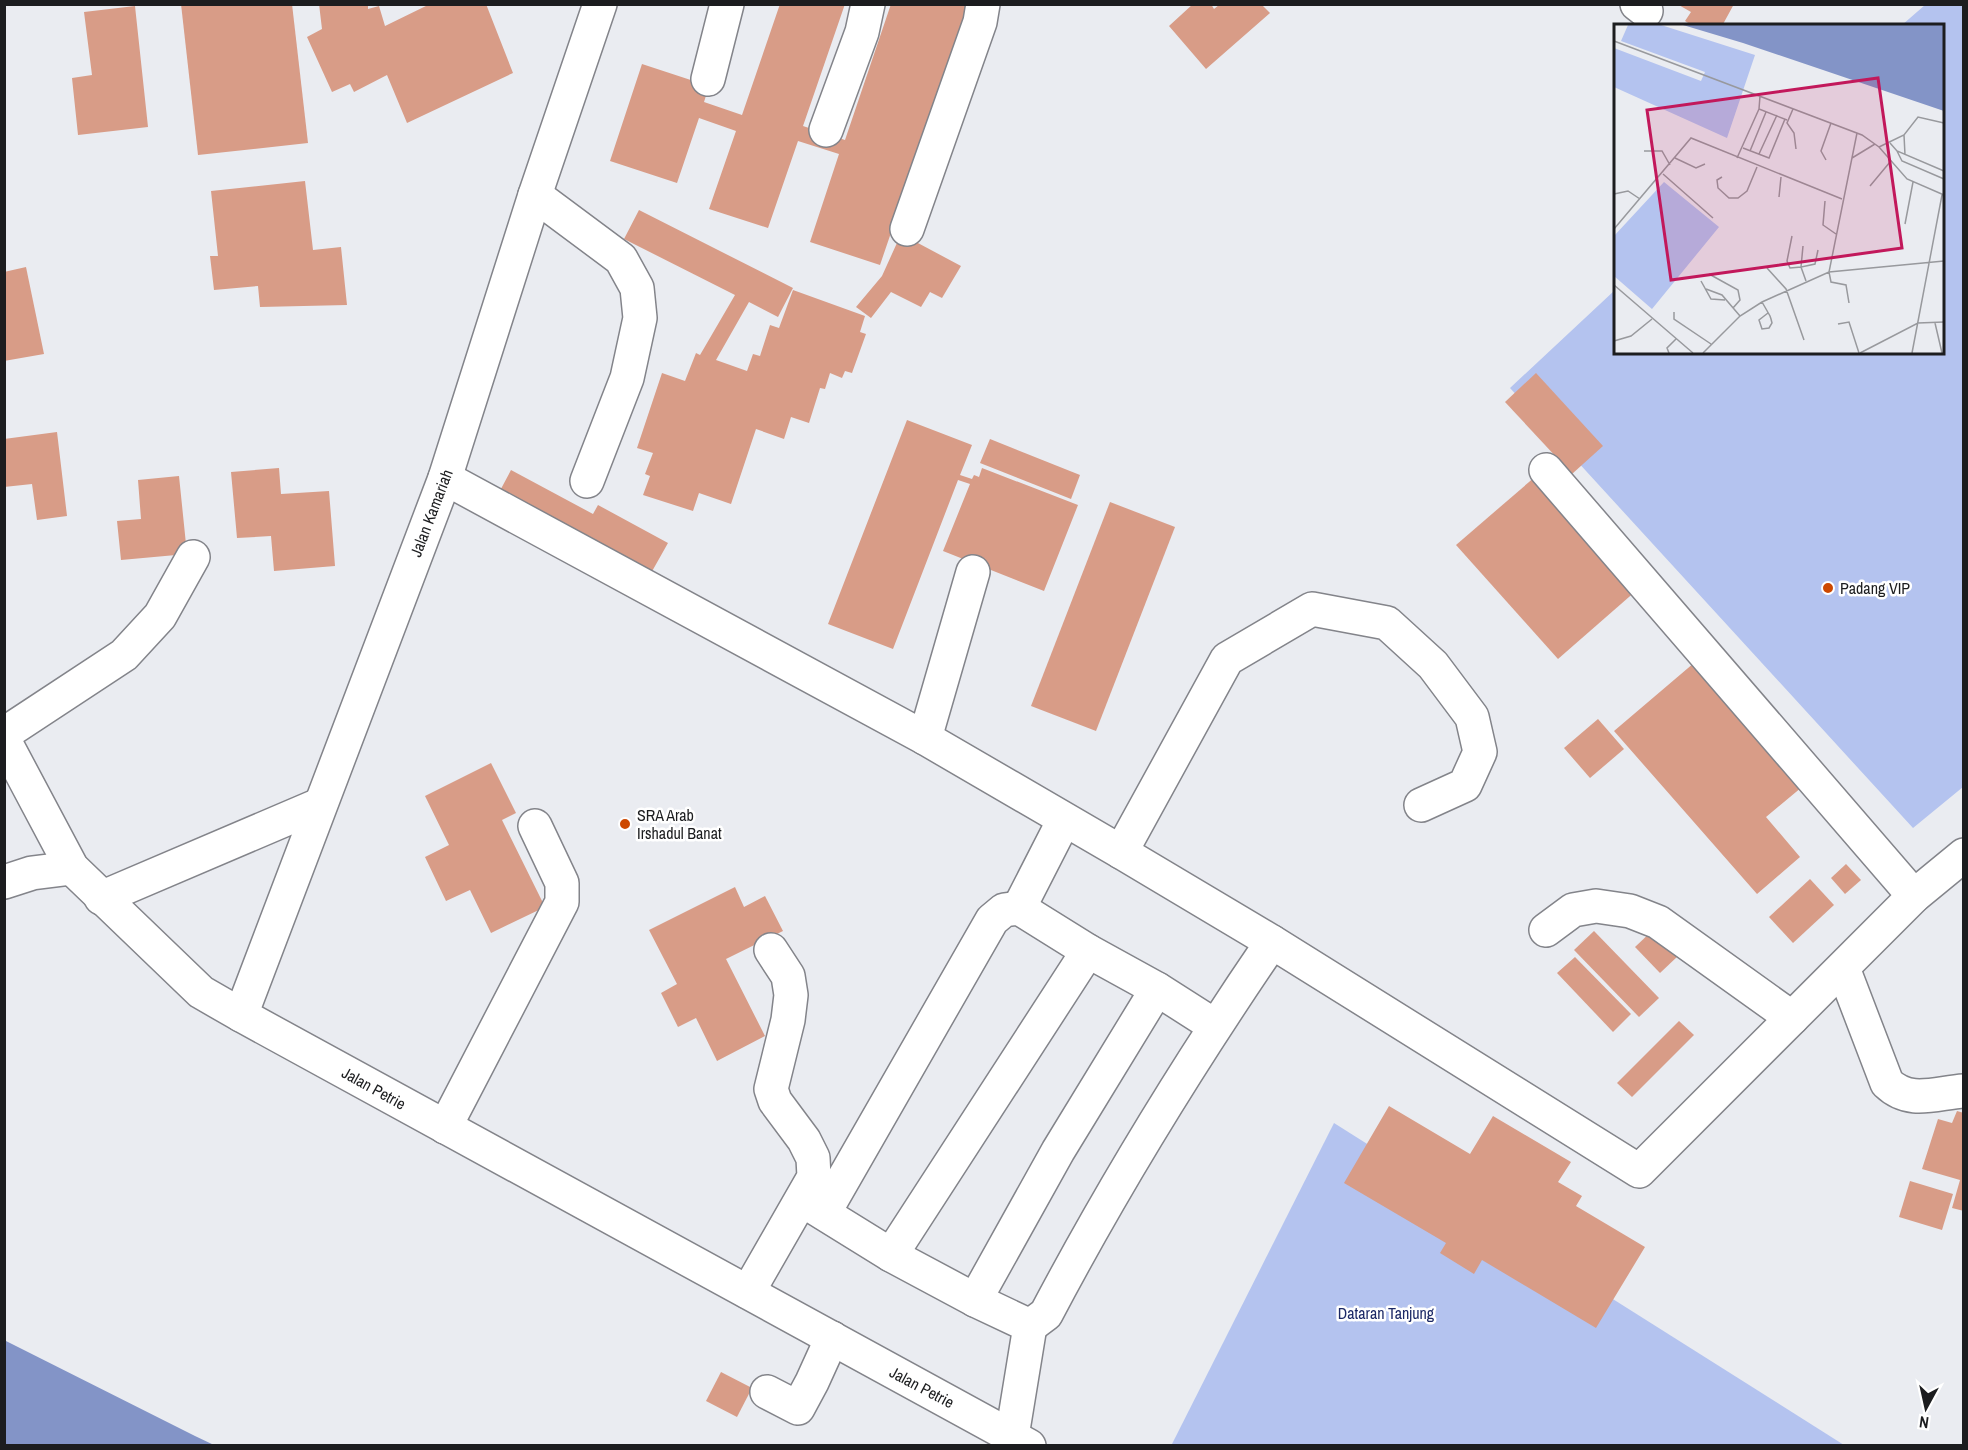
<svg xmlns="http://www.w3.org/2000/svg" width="1968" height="1450" font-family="'Archivo Narrow',sans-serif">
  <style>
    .green { fill: #b4c3ef }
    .water { fill: #8394c7 }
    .building { fill: #d89c87 }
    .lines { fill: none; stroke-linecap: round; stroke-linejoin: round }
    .minor-casing { stroke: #83848a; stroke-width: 36 }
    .minor { stroke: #fff; stroke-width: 33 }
    .poi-dot { fill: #cd4800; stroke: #fff; stroke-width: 2 }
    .labels { text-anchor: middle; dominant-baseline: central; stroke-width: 5; stroke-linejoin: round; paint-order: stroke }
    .street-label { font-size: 16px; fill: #1c1d1f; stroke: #fff }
    .poi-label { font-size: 16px; fill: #1c1d1f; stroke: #fff; text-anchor: start }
    .park-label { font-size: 16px; fill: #1c2966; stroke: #fff }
    .inset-road { fill: none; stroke: #98999d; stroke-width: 1.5 }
    .view { fill: #c2185b; fill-opacity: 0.15; stroke: #c2185b; stroke-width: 3 }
    .inset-edge { fill: none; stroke: #1c1d1f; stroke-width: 3 }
  </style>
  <rect width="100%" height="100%" fill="#eaecf1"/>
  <g class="green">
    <path d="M 1925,5 L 1963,5 L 1963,787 L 1913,828 L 1510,388 L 1615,290 L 1616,352 L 1942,352 L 1942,26 L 1902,25 Z"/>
    <path d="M 1334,1123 L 1844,1445 L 1171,1446 Z"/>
  </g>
  <path class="water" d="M 4,1340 L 195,1436 L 214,1445 L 5,1445 Z"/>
  <g class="building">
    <path d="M 181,4 L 292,4 L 308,143 L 198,155 Z"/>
    <path d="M 319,4 L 368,4 L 368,9 L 379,6 L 385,26 L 430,4 L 486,4 L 513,73 L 407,123 L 387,75 L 354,92 L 350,84 L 332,92 L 307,37 L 322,29 Z"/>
    <path d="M 780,4 L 845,4 L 803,126 L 845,140 L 891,4 L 969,4 L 880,265 L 810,242 L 839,154 L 798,141 L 768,228 L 709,209 L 736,131 L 699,118 L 677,183 L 610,161 L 642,64 L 709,86 L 704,102 L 742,115 Z"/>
    <path d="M 1193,4 L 1211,4 L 1214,9 L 1219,5 L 1262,5 L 1270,13 L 1206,69 L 1169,26 Z"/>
    <path d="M 1677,4 L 1734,4 L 1722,26 L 1693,26 L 1685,21 L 1691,12 Z"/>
    <path d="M 135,6 L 148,127 L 78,135 L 72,78 L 92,75 L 84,12 Z"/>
    <path d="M 305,181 L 313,250 L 341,247 L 347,305 L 260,307 L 258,286 L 214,290 L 210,256 L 218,256 L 211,191 Z"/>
    <path d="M 639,210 L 793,288 L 778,317 L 749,302 L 716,360 L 747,371 L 753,354 L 760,356 L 770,325 L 779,328 L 793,290 L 865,316 L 860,332 L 866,334 L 852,373 L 845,371 L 842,378 L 830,373 L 825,389 L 820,388 L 809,423 L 791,417 L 784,439 L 756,429 L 731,504 L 699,493 L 693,511 L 643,495 L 650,476 L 645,474 L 653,453 L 637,448 L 662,373 L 685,381 L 696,353 L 700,355 L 735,295 L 624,239 Z"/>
    <path d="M 901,234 L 961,266 L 942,298 L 930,292 L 921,307 L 891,292 L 871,318 L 856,307 L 882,276 Z"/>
    <path d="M 26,267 L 44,354 L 4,361 L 4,272 Z"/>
    <path d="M 1536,373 L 1603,446 L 1572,474 L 1505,402 Z"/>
    <path d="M 907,420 L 972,445 L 960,475 L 972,479 L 974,475 L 979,477 L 982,468 L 1078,505 L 1044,591 L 943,551 L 970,484 L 958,480 L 893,649 L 828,624 Z"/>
    <path d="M 57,432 L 67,516 L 37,520 L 32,484 L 4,487 L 4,439 Z"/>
    <path d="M 990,439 L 1080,475 L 1071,499 L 980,463 Z"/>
    <path d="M 279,468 L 281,494 L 329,491 L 335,566 L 274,571 L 271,536 L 237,538 L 231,472 Z"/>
    <path d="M 511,470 L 593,514 L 598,505 L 668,543 L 646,582 L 495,500 Z"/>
    <path d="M 179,476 L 187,554 L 121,560 L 117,521 L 141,519 L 138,480 Z"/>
    <path d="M 1536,476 L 1637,590 L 1558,659 L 1456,545 Z"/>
    <path d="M 1110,502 L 1175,527 L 1096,731 L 1031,706 Z"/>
    <path d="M 1701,657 L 1808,782 L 1766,817 L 1800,857 L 1757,894 L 1614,731 Z"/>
    <path d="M 1598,719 L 1624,749 L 1590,778 L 1564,748 Z"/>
    <path d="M 491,763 L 516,813 L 502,820 L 545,907 L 491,933 L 470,890 L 446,901 L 425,857 L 449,845 L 425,796 Z"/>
    <path d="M 1846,864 L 1861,880 L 1845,894 L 1831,878 Z"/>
    <path d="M 1810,879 L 1834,905 L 1793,943 L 1769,917 Z"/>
    <path d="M 735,887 L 744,907 L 765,896 L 783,931 L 726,959 L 765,1036 L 717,1061 L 696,1018 L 678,1027 L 661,993 L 677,984 L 649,930 Z"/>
    <path d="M 1653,930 L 1678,956 L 1660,973 L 1635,947 Z"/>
    <path d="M 1594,931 L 1659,998 L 1639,1017 L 1574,950 Z"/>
    <path d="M 1575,957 L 1631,1014 L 1613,1032 L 1557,973 Z"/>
    <path d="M 1679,1021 L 1694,1035 L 1632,1097 L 1617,1083 Z"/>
    <path d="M 1389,1106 L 1470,1154 L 1493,1116 L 1571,1162 L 1558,1182 L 1582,1196 L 1576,1206 L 1645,1247 L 1596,1328 L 1482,1260 L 1474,1274 L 1440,1253 L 1446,1243 L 1344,1183 Z"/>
    <path d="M 1957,1111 L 1964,1113 L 1964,1211 L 1952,1208 L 1960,1180 L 1922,1169 L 1938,1119 L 1952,1123 Z"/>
    <path d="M 1910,1181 L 1953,1194 L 1942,1230 L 1899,1217 Z"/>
    <path d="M 721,1372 L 752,1388 L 737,1417 L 706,1401 Z"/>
  </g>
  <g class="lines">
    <defs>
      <g id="minor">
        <path d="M 1637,4 L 1646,11"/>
        <path d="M 708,79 L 727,4"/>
        <path d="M 826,130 L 862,32 L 868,4"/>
        <path d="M 535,195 L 621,259 L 637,288 L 640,318 L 627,378 L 587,481"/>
        <path d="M 907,229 L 980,22 L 983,4"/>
        <path d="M 1546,470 L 1914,896"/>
        <path d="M 445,478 L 925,738 L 1121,852 L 1272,942 L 1639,1171 L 1914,896 L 1964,855"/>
        <path d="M 4,734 L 124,655 L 160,616 L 193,557"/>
        <path d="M 925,738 L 973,572"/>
        <path d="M 4,740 L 72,868 L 201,992 L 241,1015 L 1029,1446"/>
        <path d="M 1121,852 L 1227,659 L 1312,609 L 1387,623 L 1433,665 L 1472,717 L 1480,752 L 1465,785 L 1421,805"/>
        <path d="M 4,882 L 32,873 L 72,868"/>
        <path d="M 101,898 L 319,805"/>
        <path d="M 1019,908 L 1064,820"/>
        <path d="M 1546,930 L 1573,910 L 1596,906 L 1630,911 L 1658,922 L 1792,1018"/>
        <path d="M 1843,968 L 1887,1083 C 1910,1105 1935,1093 1964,1091"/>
        <path d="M 241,1015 L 445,478 L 535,195 L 600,4"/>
        <path d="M 445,1127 L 562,902 L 562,883 L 535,826"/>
        <path d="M 807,1203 L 891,1255 L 975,1300 L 1030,1326 L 1012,1436"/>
        <path d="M 824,1213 L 992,920 L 1004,910 L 1019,908 L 1088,951 L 1157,989 L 1215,1026"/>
        <path d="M 891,1255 L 1088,951"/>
        <path d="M 748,1292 L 814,1177 L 813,1158 L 804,1140 L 775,1101 L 771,1089 L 788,1020 L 791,995 L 788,976 L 771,950"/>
        <path d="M 975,1300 L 1058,1151 L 1157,989"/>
        <path d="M 1030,1326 L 1046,1314 C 1114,1185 1190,1062 1272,942"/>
        <path d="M 767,1392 L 798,1408 L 812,1382 L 832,1338"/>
      </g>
    </defs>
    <use href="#minor" class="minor-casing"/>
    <use href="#minor" class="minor"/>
  </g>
  <g class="poi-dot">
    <circle cx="1828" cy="588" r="6"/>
    <circle cx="625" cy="824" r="6"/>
  </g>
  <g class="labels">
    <g class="street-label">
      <text transform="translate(431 513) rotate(-69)">Jalan Kamariah</text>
      <text transform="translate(374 1088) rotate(29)">Jalan Petrie</text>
      <text transform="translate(922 1387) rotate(28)">Jalan Petrie</text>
    </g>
    <g class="poi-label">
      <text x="1840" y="588">Padang VIP</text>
      <text x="637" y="815">SRA Arab<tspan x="637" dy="18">Irshadul Banat</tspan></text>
    </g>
    <g class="park-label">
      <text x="1386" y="1313">Dataran Tanjung</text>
    </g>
  </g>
  <g transform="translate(1614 24)">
    <rect width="330" height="330" fill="#eaecf1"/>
    <path d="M 14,1 L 47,1 L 141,31 L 113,114 L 0,63 L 0,24 L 87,57 L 91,48 L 7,17 ZM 50,158 L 105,203 L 38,285 L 0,252 L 0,212 Z" fill="#b4c3ef"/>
    <path d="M 69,1 L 330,1 L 330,87 L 129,19 Z" fill="#8394c7"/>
    <path class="inset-road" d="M 0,17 L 248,111 L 265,123 L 293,155 L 330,171M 146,72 L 145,85 L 173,96M 179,85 L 173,99 L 180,109 L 182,125M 290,111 L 291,131M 276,119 L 283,127 L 330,147M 265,123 L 290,111 L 304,93 L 330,99M 129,124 L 155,134 L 171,95M 30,127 L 48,127 L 56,141M 136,127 L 152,88M 283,127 L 288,137 L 330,155M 145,130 L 163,91M 61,134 L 82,144 L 91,140M 123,134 L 145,85M 238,134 L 261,120M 212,136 L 207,127 L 217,99M 49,150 L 99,194M 108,153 L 103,156 L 104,164 L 115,174 L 124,174 L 133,167 L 143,143M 256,162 L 276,138M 0,170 L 14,167 L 26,175M 165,173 L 167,153M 211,177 L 209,201 L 222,210M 291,200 L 299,158M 0,205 L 77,114 L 228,175M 178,212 L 173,237 L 176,244 L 187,243 L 189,222M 153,244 L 172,265 L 190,316M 95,250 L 124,266 L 126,276 L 119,284M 87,257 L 97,275 L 111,276M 192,257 L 187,243 L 201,240 L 204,226M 0,261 L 79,329M 92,265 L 108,271 L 126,292M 148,278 L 156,292 L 157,295 L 158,299 L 155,304 L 148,305 L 145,296 L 154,289M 235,279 L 232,261 L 217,258 L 215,248 L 243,109M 60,288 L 60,295 L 97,320M 321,299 L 328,329M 224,300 L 235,298 L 245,329M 0,317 L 17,312 L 38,295M 55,329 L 53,324 L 62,315M 89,329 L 126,292 L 148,278 L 215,248 L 330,237M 246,329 L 304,299 L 330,298M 298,329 L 328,171"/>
    <path class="view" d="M 264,54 L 288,224 L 57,256 L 33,86 Z"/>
    <rect width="330" height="330" class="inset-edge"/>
  </g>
  <rect width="1968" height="1450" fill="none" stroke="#1c1d1f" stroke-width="12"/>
  <g transform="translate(1926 1408) rotate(188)" stroke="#ffffff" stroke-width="4.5" paint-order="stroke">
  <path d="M0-4.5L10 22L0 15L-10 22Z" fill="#1c1d1f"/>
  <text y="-9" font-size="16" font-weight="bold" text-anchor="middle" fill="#1c1d1f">N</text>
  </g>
</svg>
